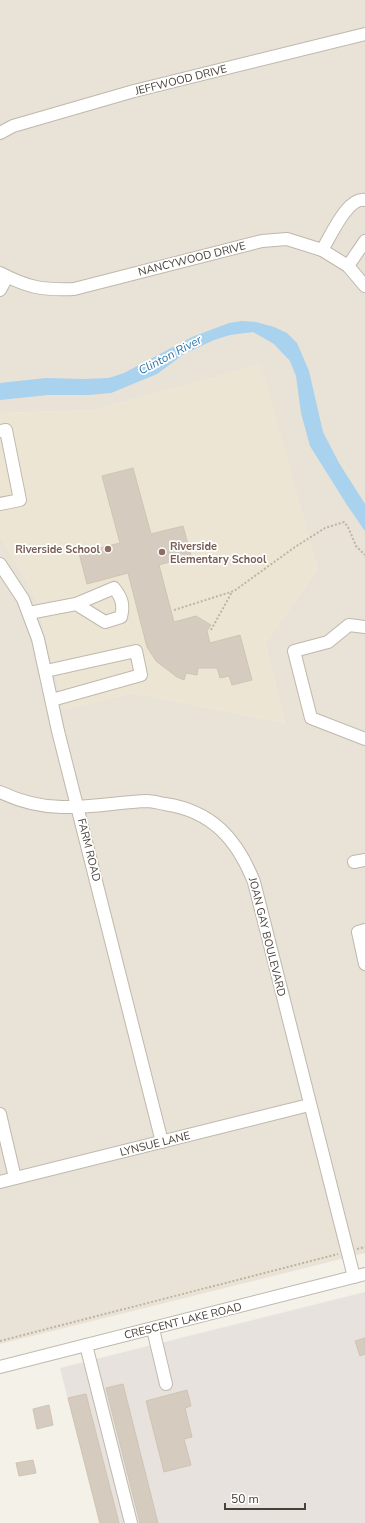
<svg xmlns="http://www.w3.org/2000/svg" width="365" height="1523" font-family="'Nunito Sans',sans-serif">
  <style>
    .residential { fill: #e8e2d7 }
    .industrial { fill: #e7e2de }
    .education { fill: #ede5d4 }
    .water { fill: #a8d2ee }
    .building { fill: #d5ccbf; stroke: #d0c4b2 }
    .lines { fill: none; stroke-linecap: round; stroke-linejoin: round }
    .minor-casing { stroke: #bfb8ac; stroke-width: 14 }
    .path { stroke: #c1b49d; stroke-width: 2; stroke-dasharray: 2 2; stroke-linecap: butt }
    .minor { stroke: #fff; stroke-width: 12 }
    .education-dot { fill: #8d6e63; stroke: #fff; stroke-width: 1.5 }
    .labels { text-anchor: middle; dominant-baseline: central; stroke-width: 3.5; stroke-linejoin: round; paint-order: stroke }
    .street-label { font-size: 11px; fill: #484138; stroke: #fff }
    .education-label { font-size: 11px; font-weight: bold; fill: #785e54; stroke: #fff; text-anchor: start }
    .water-label { font-size: 12px; font-style: italic; fill: #3178a9; stroke: #fff }
  </style>
  <rect width="100%" height="100%" fill="#f4f1e9"/>
  <path class="residential" d="M 0,0 L 365,0 L 365,1253 L 0,1344 L 0,536 L 37,599 L 64,709 L 132,693 L 285,723 L 265,644 L 318,568 L 244,369 L 94,410 L 0,413 Z"/>
  <path class="industrial" d="M 365,1292 L 365,1523 L 99,1523 L 60,1368 Z"/>
  <path class="education" d="M 261,364 L 318,568 L 265,644 L 285,723 L 132,693 L 64,709 L 37,599 L 0,536 L 0,413 L 94,410 Z"/>
  <path class="water" d="M 242,321 L 256,322 L 274,327 L 287,333 L 297,343 L 309,371 L 323,432 L 339,463 L 365,504 L 365,531 L 347,505 L 310,446 L 301,413 L 296,376 L 290,361 L 274,344 L 253,332 L 230,335 L 214,340 L 184,354 L 157,374 L 111,393 L 89,395 L 48,395 L 0,400 L 0,383 L 46,378 L 84,379 L 109,378 L 124,373 L 192,337 L 229,323 Z"/>
  <g class="building">
    <path d="M 133,468 L 151,534 L 183,526 L 191,556 L 159,565 L 174,622 L 196,616 L 211,625 L 207,631 L 210,643 L 240,635 L 252,680 L 232,685 L 229,676 L 220,678 L 217,668 L 198,668 L 197,675 L 186,673 L 184,680 L 177,677 L 156,661 L 147,647 L 128,573 L 87,584 L 79,553 L 120,543 L 102,476 Z"/>
    <path d="M 365,1338 L 365,1354 L 360,1356 L 355,1341 Z"/>
    <path d="M 123,1384 L 158,1523 L 140,1523 L 106,1388 Z"/>
    <path d="M 187,1390 L 191,1406 L 185,1408 L 192,1437 L 184,1439 L 191,1465 L 164,1472 L 146,1401 Z"/>
    <path d="M 86,1394 L 119,1523 L 100,1523 L 68,1398 Z"/>
    <path d="M 49,1405 L 53,1425 L 37,1429 L 33,1409 Z"/>
    <path d="M 33,1460 L 36,1473 L 19,1476 L 16,1463 Z"/>
  </g>
  <g class="lines">
    <defs>
      <g id="minor">
        <path d="M 0,133 L 13,126 L 134,91 L 365,34"/>
        <path d="M 322,250 C 331,236 347,197 365,200"/>
        <path d="M 348,266 L 365,241"/>
        <path d="M 0,273 C 29,288 42,290 74,289 L 262,241 L 287,239 L 322,250 L 348,266 L 365,286"/>
        <path d="M 0,290 L 7,277"/>
        <path d="M 0,431 L 6,430 L 20,500 L 0,504"/>
        <path d="M 0,564 L 23,599 L 38,639 L 58,731 L 162,1142"/>
        <path d="M 29,613 L 76,604 L 114,588 C 122,598 124,605 121,617 L 105,622 L 76,604"/>
        <path d="M 365,627 L 349,625 L 328,642 L 294,651 L 311,718 L 365,739"/>
        <path d="M 46,671 L 136,651 L 141,675 L 52,700"/>
        <path d="M 0,792 C 19,801 40,807 62,807 C 90,808 119,802 147,801 C 153,801 159,803 165,804 C 212,811 237,839 254,882 L 354,1277"/>
        <path d="M 354,862 L 365,860"/>
        <path d="M 365,930 L 358,932 L 365,964"/>
        <path d="M 0,1114 L 15,1178"/>
        <path d="M 0,1182 L 309,1105"/>
        <path d="M 153,1329 L 166,1384"/>
        <path d="M 86,1345 L 131,1523"/>
        <path d="M 0,1367 L 365,1274"/>
      </g>
    </defs>
    <use href="#minor" class="minor-casing"/>
    <g class="path">
      <path d="M 174,610 L 234,591 L 295,547 L 325,528 L 344,522 L 348,527 L 356,546 L 365,555"/>
      <path d="M 211,630 L 232,592"/>
      <path d="M 357,1249 L 365,1247"/>
      <path d="M 0,1341 L 338,1254"/>
    </g>
    <use href="#minor" class="minor"/>
  </g>
  <g class="education-dot">
    <circle cx="108" cy="549" r="4"/>
    <circle cx="162" cy="552" r="4"/>
  </g>
  <g class="labels">
    <g class="street-label">
      <text transform="translate(181 80) rotate(-14)">JEFFWOOD DRIVE</text>
      <text transform="translate(192 259) rotate(-14)">NANCYWOOD DRIVE</text>
      <text transform="translate(89 850) rotate(76)">FARM ROAD</text>
      <text transform="translate(267 937) rotate(76)">JOAN GAY BOULEVARD</text>
      <text transform="translate(155 1144) rotate(-14)">LYNSUE LANE</text>
      <text transform="translate(183 1321) rotate(-14)">CRESCENT LAKE ROAD</text>
    </g>
    <g class="education-label">
      <text x="170" y="546">Riverside<tspan x="170" dy="13">Elementary School</tspan></text>
      <text x="100" y="549" text-anchor="end">Riverside School</text>
    </g>
    <g class="water-label">
      <text transform="translate(170 355) rotate(-28)">Clinton River</text>
    </g>
  </g>
  <path d="M225 1503v6h80v-6" fill="none" stroke="#484138" stroke-width="2"/>
  <text x="231" y="1503" font-size="12" fill="#484138" stroke="#ffffff" stroke-width="3" paint-order="stroke">50 m</text>
</svg>
